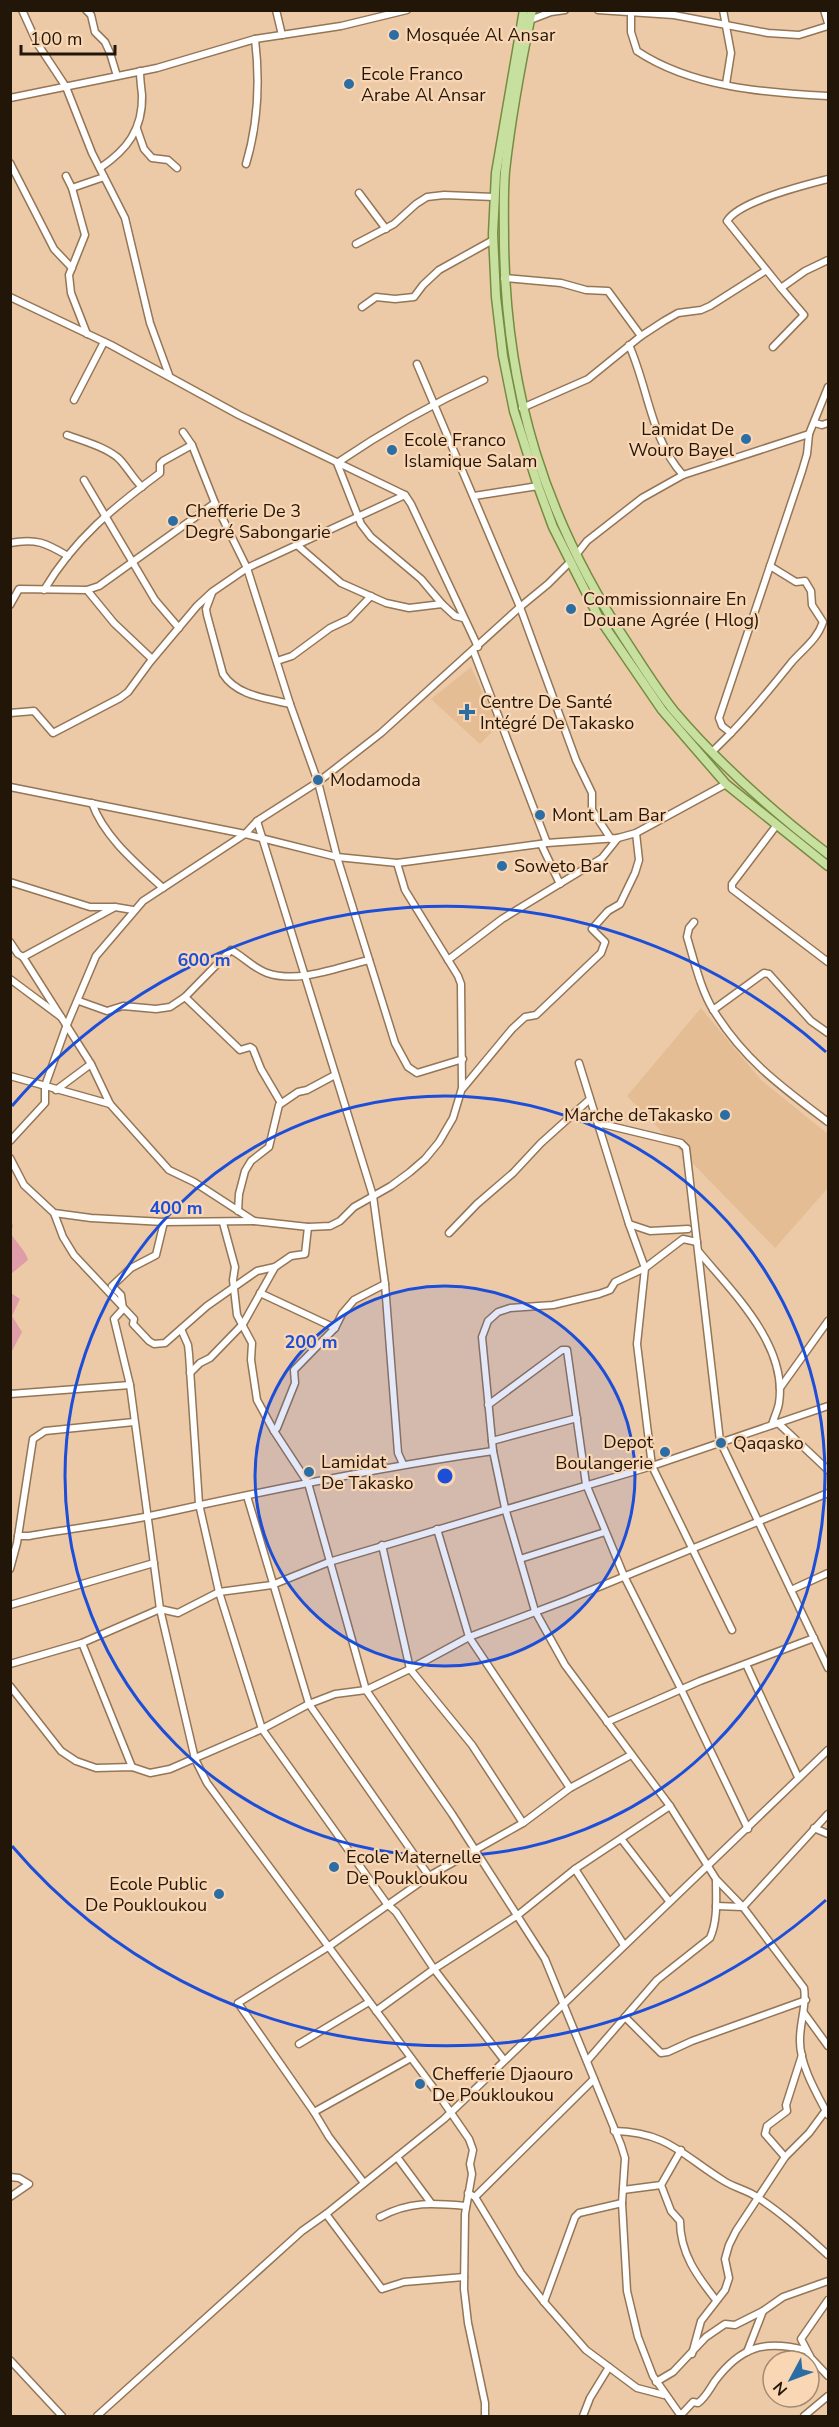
<svg xmlns="http://www.w3.org/2000/svg" width="839" height="2427" font-family="'Nunito Sans',sans-serif">
  <style>
    .built { fill: #e5bd95 }
    .green { fill: #df9da9 }
    .lines { fill: none; stroke-linecap: round; stroke-linejoin: round }
    .minor-casing { stroke: #947555; stroke-width: 9 }
    .major-casing { stroke: #758c41; stroke-width: 11 }
    .minor { stroke: #fff; stroke-width: 6 }
    .major { stroke: #c7e09f; stroke-width: 8 }
    .ring { fill: none; stroke: #1d4ed8; stroke-width: 3 }
    .poi-dot { fill: #2c6da3; stroke: #fad7b4; stroke-width: 2 }
    .labels { text-anchor: middle; dominant-baseline: central; stroke-width: 4.5; stroke-linejoin: round; paint-order: stroke }
    .poi-label { font-size: 18px; fill: #221609; stroke: #fad7b4; text-anchor: start }
    .centre { fill: #1d4ed8; stroke: #fad7b4; stroke-width: 3 }
    .ring-label { font-size: 18px; text-anchor: middle; font-weight: bold; fill: #1d4ed8; stroke: #fad7b4; stroke-width: 4.5; stroke-linejoin: round; paint-order: stroke }
  </style>
  <rect width="100%" height="100%" fill="#eccaa8"/>
  <g class="built">
    <path d="M 471,667 L 498,726 L 480,744 L 431,699 Z"/>
    <path d="M 701,1008 L 761,1080 L 828,1134 L 828,1188 L 775,1248 L 627,1096 Z"/>
  </g>
  <g class="green">
    <path d="M 11,1224 L 13,1225 L 11,1234 C 16,1242 26,1251 28,1260 L 11,1274 Z"/>
    <path d="M 11,1293 L 20,1299 L 12,1316 L 22,1332 L 11,1353 Z"/>
  </g>
  <g class="lines">
    <defs>
      <g id="minor">
        <path d="M 22,10 L 37,43 L 66,87 L 92,153 L 125,218 L 150,323 L 169,375"/>
        <path d="M 86,10 L 91,15 L 95,32 L 105,42 L 110,53 L 117,76"/>
        <path d="M 276,10 L 282,35"/>
        <path d="M 598,10 L 674,15 L 768,33 L 799,35 L 828,26"/>
        <path d="M 723,10 L 731,53 L 726,84"/>
        <path d="M 824,10 L 828,23"/>
        <path d="M 631,13 L 631,32 L 637,51 C 691,87 765,93 828,96"/>
        <path d="M 530,20 L 551,12 L 565,10"/>
        <path d="M 10,98 L 157,68 L 255,39 L 341,26 L 407,10"/>
        <path d="M 137,129 L 144,149 L 152,158 L 168,160 L 177,168"/>
        <path d="M 10,163 L 54,249 L 72,268"/>
        <path d="M 246,164 C 258,124 260,81 255,39"/>
        <path d="M 100,168 C 127,150 143,129 142,95 C 141,86 140,79 140,71"/>
        <path d="M 66,176 L 72,188 L 85,235 L 69,275 L 71,293 L 87,334"/>
        <path d="M 828,179 C 805,185 739,201 727,221 L 781,288 L 805,271 L 828,260"/>
        <path d="M 72,188 L 104,177"/>
        <path d="M 359,193 L 386,229"/>
        <path d="M 356,244 L 394,224 L 416,204 L 427,197 L 444,195 L 494,197"/>
        <path d="M 504,278 L 561,283 L 586,290 L 608,291 L 641,336"/>
        <path d="M 10,297 L 111,345 L 239,415 L 405,495 L 411,504 L 478,647"/>
        <path d="M 362,307 L 376,297 L 395,299 L 414,297 L 423,285 L 439,270 L 493,240"/>
        <path d="M 629,345 C 648,387 651,440 683,475"/>
        <path d="M 773,347 L 804,315 L 781,288"/>
        <path d="M 417,364 L 520,607 L 576,760 L 592,793 L 592,810 L 611,839"/>
        <path d="M 74,400 L 104,342"/>
        <path d="M 522,408 L 588,379 L 641,336 L 664,321 L 678,313 L 701,310 L 710,306 L 765,271"/>
        <path d="M 815,423 L 822,425 L 828,423"/>
        <path d="M 183,432 L 192,445 L 215,503 L 247,568 L 290,704 L 318,782 L 337,857 L 395,1043 L 408,1067 L 417,1073 L 463,1059"/>
        <path d="M 67,435 C 83,441 103,446 117,457 C 124,462 133,479 142,487"/>
        <path d="M 84,480 L 155,600 L 179,628"/>
        <path d="M 474,496 L 538,486"/>
        <path d="M 10,543 C 36,538 46,543 68,556"/>
        <path d="M 297,545 L 341,583 L 386,603 L 409,608 L 442,604 L 455,616 L 463,618"/>
        <path d="M 576,555 L 587,541 L 642,498 L 683,475 L 809,434"/>
        <path d="M 44,590 C 75,538 113,508 160,473 L 160,464 L 163,461 L 192,445"/>
        <path d="M 87,590 L 114,623 L 152,659"/>
        <path d="M 212,593 L 206,609 L 207,615 L 223,674 C 237,696 266,698 290,704"/>
        <path d="M 442,604 L 421,579 L 371,537 L 361,524 L 337,463 C 384,431 432,404 484,380"/>
        <path d="M 10,605 L 19,589 L 87,590 L 99,586 L 215,503"/>
        <path d="M 473,650 L 547,843"/>
        <path d="M 277,661 L 292,656 L 330,628 L 349,619 L 371,596"/>
        <path d="M 10,713 L 34,711 L 53,733 L 120,698 L 128,692 L 150,662 L 197,606 L 212,592 L 247,568 L 405,495"/>
        <path d="M 731,733 C 753,710 771,688 791,663 C 803,649 817,640 823,622 L 812,605 L 811,591 L 805,581 L 796,582 L 770,566"/>
        <path d="M 712,752 L 731,733 L 722,726 L 719,718 L 802,471 L 807,454 L 809,434 L 828,387"/>
        <path d="M 10,787 L 245,834 L 337,857 L 397,863 L 547,843 L 618,838 L 636,833 L 726,784"/>
        <path d="M 92,803 C 104,837 137,864 163,888"/>
        <path d="M 257,821 L 373,1196 L 385,1284 L 398,1453 L 403,1464"/>
        <path d="M 776,826 L 732,884 L 732,889 L 828,962"/>
        <path d="M 541,844 L 560,884"/>
        <path d="M 10,882 L 90,907 L 115,907 L 133,910"/>
        <path d="M 694,922 L 689,928 L 687,937 C 694,960 701,991 714,1011 C 744,1060 783,1088 828,1122"/>
        <path d="M 10,942 L 18,954 L 23,957 L 91,1064 L 110,1104 L 169,1170 L 194,1182 L 254,1221 L 308,1227 L 330,1226 L 340,1221 L 354,1207 L 391,1186 L 410,1172 L 425,1159 L 439,1142 L 453,1118 L 462,1088 L 461,984 L 458,976 L 405,890 L 397,863"/>
        <path d="M 23,957 L 115,907"/>
        <path d="M 448,960 L 502,919 L 602,858 L 618,838"/>
        <path d="M 10,979 L 61,1017"/>
        <path d="M 185,997 L 237,1047 L 240,1050 L 250,1047 L 253,1049 L 261,1069 L 281,1103"/>
        <path d="M 79,1001 L 107,1011 L 123,1006 L 156,1009 L 170,1007 L 185,997 L 231,950 C 244,957 253,968 267,973 C 299,984 338,967 369,960"/>
        <path d="M 713,1010 L 764,973 L 769,974 L 811,1021 L 828,1033"/>
        <path d="M 10,1076 L 110,1104"/>
        <path d="M 463,1088 L 512,1029 L 525,1017 L 536,1015 L 601,953 L 605,942 L 592,929 L 608,911 L 620,904 L 635,873 L 639,860 L 636,833"/>
        <path d="M 56,1090 L 91,1064"/>
        <path d="M 598,1123 L 681,1143 L 686,1148 L 720,1441 L 828,1668"/>
        <path d="M 10,1141 L 45,1103 L 45,1086 L 66,1027 L 96,956 L 143,901 L 245,834 L 257,821 L 318,782 L 381,733 L 520,607 L 548,584 L 570,562"/>
        <path d="M 10,1158 L 24,1185 L 54,1213 L 91,1218 L 164,1222 L 254,1221"/>
        <path d="M 238,1211 L 239,1194 L 245,1171 L 251,1161 L 269,1147 L 279,1105 L 298,1092 L 307,1090 L 335,1075"/>
        <path d="M 54,1213 L 63,1237 L 74,1255 L 134,1319 L 133,1324 L 149,1341 L 154,1344 L 165,1343 L 207,1306 L 257,1271 L 275,1267 L 291,1256 L 305,1254 L 308,1227"/>
        <path d="M 164,1222 L 156,1255 L 131,1268 L 112,1286 L 121,1295 L 123,1309 L 114,1319 L 130,1385 L 160,1609 L 195,1759 L 207,1783 L 438,2094 L 469,2139 L 473,2150 L 470,2164 L 472,2174 L 465,2214 L 464,2289 L 468,2323 L 485,2403 L 485,2416"/>
        <path d="M 223,1223 L 235,1267 L 233,1280 L 237,1315 L 252,1343 L 251,1360 L 257,1400 L 274,1431 L 308,1483 L 366,1690 L 452,1814 L 545,1959 L 621,2145 L 625,2158 L 622,2203 L 627,2291 L 638,2337 L 653,2376 L 681,2416"/>
        <path d="M 629,1224 L 650,1231 L 688,1229"/>
        <path d="M 449,1233 L 477,1204 L 513,1173 L 541,1143 L 590,1099"/>
        <path d="M 697,1242 L 683,1239 L 645,1268 L 637,1344 L 652,1466 L 732,1630"/>
        <path d="M 699,1252 C 732,1292 788,1345 779,1403 C 778,1410 774,1417 772,1425"/>
        <path d="M 260,1293 L 335,1328"/>
        <path d="M 181,1329 L 188,1345 L 189,1354 L 199,1504 L 219,1592 L 262,1729 L 387,1904 L 396,1912 L 434,1969 L 504,2060"/>
        <path d="M 190,1373 L 200,1363 L 210,1358 L 243,1324 L 275,1267"/>
        <path d="M 780,1388 L 828,1321"/>
        <path d="M 10,1394 L 130,1385"/>
        <path d="M 488,1405 L 562,1350 L 567,1350 L 586,1484 L 624,1576 L 681,1689 L 748,1829"/>
        <path d="M 778,1423 L 828,1470"/>
        <path d="M 274,1431 L 277,1428 L 295,1383 L 294,1370 L 335,1328 L 342,1314 L 354,1300 L 385,1284"/>
        <path d="M 492,1441 L 577,1418"/>
        <path d="M 493,1451 L 482,1337 L 488,1321 L 498,1312 L 510,1308 L 553,1305 L 599,1294 L 610,1290 L 615,1282 L 645,1268 L 629,1224 L 579,1063"/>
        <path d="M 247,1496 L 309,1704 L 429,1876"/>
        <path d="M 437,1529 L 469,1637 L 570,1788"/>
        <path d="M 18,1536 L 29,1536 C 74,1528 120,1523 164,1513 C 273,1489 383,1467 493,1451 L 505,1508 L 535,1611 L 565,1665 L 670,1806 L 716,1879 L 743,1907 L 804,1988 C 807,2006 800,2021 800,2039 C 799,2064 817,2094 828,2115"/>
        <path d="M 382,1545 L 410,1669 L 472,1745 L 523,1823"/>
        <path d="M 520,1559 L 605,1532"/>
        <path d="M 10,1569 L 17,1543 L 33,1439 L 45,1431 L 134,1422"/>
        <path d="M 791,1590 L 828,1573"/>
        <path d="M 10,1605 L 154,1563"/>
        <path d="M 82,1643 L 132,1767"/>
        <path d="M 10,1664 L 82,1643 L 160,1609 L 178,1613 L 219,1592 L 272,1585 L 329,1562 L 652,1466 L 828,1406"/>
        <path d="M 746,1664 L 798,1777"/>
        <path d="M 10,1686 L 61,1751 L 76,1761 L 96,1768 L 132,1767 L 150,1773 L 170,1769 L 262,1729 L 309,1704 L 335,1694 L 366,1690 L 410,1669 L 469,1637 L 567,1600 L 828,1493"/>
        <path d="M 607,1722 L 700,1681 L 814,1638"/>
        <path d="M 814,1828 L 828,1834"/>
        <path d="M 622,1840 L 669,1901"/>
        <path d="M 575,1869 L 624,1945"/>
        <path d="M 716,1906 L 743,1907 L 828,1814"/>
        <path d="M 376,2011 L 434,1969 L 518,1915 L 575,1869 L 670,1806"/>
        <path d="M 804,2013 L 828,2046"/>
        <path d="M 625,2017 L 661,2053 L 668,2052 L 692,2041 L 806,2000"/>
        <path d="M 299,2044 L 369,2002"/>
        <path d="M 587,2061 L 657,1980 L 710,1938 C 718,1920 716,1899 716,1880"/>
        <path d="M 314,2112 L 238,2003 L 328,1947 L 429,1876 L 523,1823 L 570,1788 L 631,1755"/>
        <path d="M 614,2131 C 668,2132 683,2156 724,2181 C 735,2188 747,2190 757,2197 C 782,2213 806,2235 828,2255"/>
        <path d="M 397,2157 L 431,2203"/>
        <path d="M 785,2157 L 765,2134 L 767,2126 L 787,2111 L 786,2105 L 802,2055"/>
        <path d="M 10,2177 L 19,2178 L 29,2184 L 10,2197"/>
        <path d="M 364,2183 L 329,2137 L 314,2112 L 411,2058"/>
        <path d="M 661,2185 L 671,2211 L 680,2221 C 680,2253 697,2276 716,2300"/>
        <path d="M 623,2190 L 661,2185 L 681,2150"/>
        <path d="M 468,2193 L 475,2197 L 521,2273 L 544,2302 L 586,2350 L 637,2388 L 664,2395"/>
        <path d="M 475,2197 L 594,2079"/>
        <path d="M 380,2217 C 410,2201 433,2203 466,2206"/>
        <path d="M 464,2277 L 404,2282 L 382,2289 L 326,2214 L 444,2119 L 828,1750"/>
        <path d="M 828,2300 L 801,2339 L 811,2358 L 828,2376"/>
        <path d="M 544,2302 L 575,2217 L 579,2213 L 622,2203"/>
        <path d="M 747,2352 L 763,2311"/>
        <path d="M 692,2354 L 701,2321 L 725,2290 L 729,2278 L 725,2259 L 729,2245 L 736,2231 L 785,2157 L 809,2133 L 826,2110"/>
        <path d="M 10,2360 L 62,2416"/>
        <path d="M 656,2382 L 673,2372 L 706,2337 L 725,2324 L 735,2325 L 763,2311 L 783,2297 L 828,2281"/>
        <path d="M 97,2416 L 302,2231 L 326,2214"/>
        <path d="M 583,2416 L 590,2398 L 609,2367"/>
        <path d="M 680,2416 L 693,2402 L 698,2403 C 706,2397 709,2390 715,2381 C 741,2346 765,2340 805,2350"/>
        <path d="M 804,2416 L 828,2396"/>
      </g>
      <g id="major">
        <path d="M 524,10 L 496,173 L 493,234 L 496,297 L 503,356 L 514,411 L 538,486 L 553,527 L 599,618 L 662,710 L 726,784 L 828,866"/>
        <path d="M 532,10 C 521,63 511,117 505,171 C 503,195 504,219 504,243 C 506,393 545,519 628,644 C 643,667 657,690 674,711 C 720,765 772,811 828,854"/>
      </g>
    </defs>
    <use href="#minor" class="minor-casing"/>
    <use href="#major" class="major-casing"/>
    <use href="#minor" class="minor"/>
    <use href="#major" class="major"/>
  </g>
  <circle cx="445" cy="1476" r="190" fill="#1d4ed8" fill-opacity=".12"/>
  <g class="ring">
    <circle cx="445" cy="1476" r="190"/>
    <circle cx="445" cy="1476" r="380"/>
    <path d="M826 1900A570 570 0 0 1 12 1846M12 1106A570 570 0 0 1 826 1052"/>
  </g>
  <g class="poi-dot">
    <circle cx="394" cy="35" r="6"/>
    <circle cx="349" cy="84" r="6"/>
    <circle cx="746" cy="439" r="6"/>
    <circle cx="392" cy="450" r="6"/>
    <circle cx="173" cy="521" r="6"/>
    <circle cx="571" cy="609" r="6"/>
    <path d="M464 703h6v6h6v6h-6v6h-6v-6h-6v-6h6z"/>
    <circle cx="318" cy="780" r="6"/>
    <circle cx="540" cy="815" r="6"/>
    <circle cx="502" cy="866" r="6"/>
    <circle cx="725" cy="1115" r="6"/>
    <circle cx="721" cy="1443" r="6"/>
    <circle cx="665" cy="1452" r="6"/>
    <circle cx="309" cy="1472" r="6"/>
    <circle cx="334" cy="1867" r="6"/>
    <circle cx="219" cy="1894" r="6"/>
    <circle cx="420" cy="2084" r="6"/>
  </g>
  <g class="labels">
    <g class="poi-label">
      <text x="406" y="35">Mosquée Al Ansar</text>
      <text x="361" y="74">Ecole Franco<tspan x="361" dy="21">Arabe Al Ansar</tspan></text>
      <text x="734" y="429" text-anchor="end">Lamidat De<tspan x="734" dy="21">Wouro Bayel</tspan></text>
      <text x="404" y="440">Ecole Franco<tspan x="404" dy="21">Islamique Salam</tspan></text>
      <text x="185" y="511">Chefferie De 3<tspan x="185" dy="21">Degré Sabongarie</tspan></text>
      <text x="583" y="599">Commissionnaire En<tspan x="583" dy="21">Douane Agrée ( Hlog)</tspan></text>
      <text x="480" y="702">Centre De Santé<tspan x="480" dy="21">Intégré De Takasko</tspan></text>
      <text x="330" y="780">Modamoda</text>
      <text x="552" y="815">Mont Lam Bar</text>
      <text x="514" y="866">Soweto Bar</text>
      <text x="713" y="1115" text-anchor="end">Marche deTakasko</text>
      <text x="653" y="1442" text-anchor="end">Depot<tspan x="653" dy="21">Boulangerie</tspan></text>
      <text x="733" y="1443">Qaqasko</text>
      <text x="321" y="1462">Lamidat<tspan x="321" dy="21">De Takasko</tspan></text>
      <text x="346" y="1857">Ecole Maternelle<tspan x="346" dy="21">De Poukloukou</tspan></text>
      <text x="207" y="1884" text-anchor="end">Ecole Public<tspan x="207" dy="21">De Poukloukou</tspan></text>
      <text x="432" y="2074">Chefferie Djaouro<tspan x="432" dy="21">De Poukloukou</tspan></text>
    </g>
  </g>
  <circle cx="445" cy="1476" r="9" class="centre"/>
  <g class="ring-label">
    <text x="204" y="966">600 m</text>
    <text x="176" y="1214">400 m</text>
    <text x="311" y="1348">200 m</text>
  </g>
  <rect width="839" height="2427" fill="none" stroke="#221609" stroke-width="24"/>
  <g transform="translate(791 2379) rotate(229)"><circle r="28" fill="#fad7b4" stroke="#a48a70" stroke-width="1.5"/>
  <path d="M0-4.5L10 22L0 15L-10 22Z" fill="#2c6da3"/>
  <text y="-9" font-size="16" font-weight="bold" text-anchor="middle" fill="#221609">N</text>
  </g>
  <path d="M21 45v9h94v-9" fill="none" stroke="#221609" stroke-width="3"/>
  <text x="30" y="45" font-size="18" fill="#221609" stroke="#fad7b4" stroke-width="4.5" paint-order="stroke">100 m</text>
</svg>
